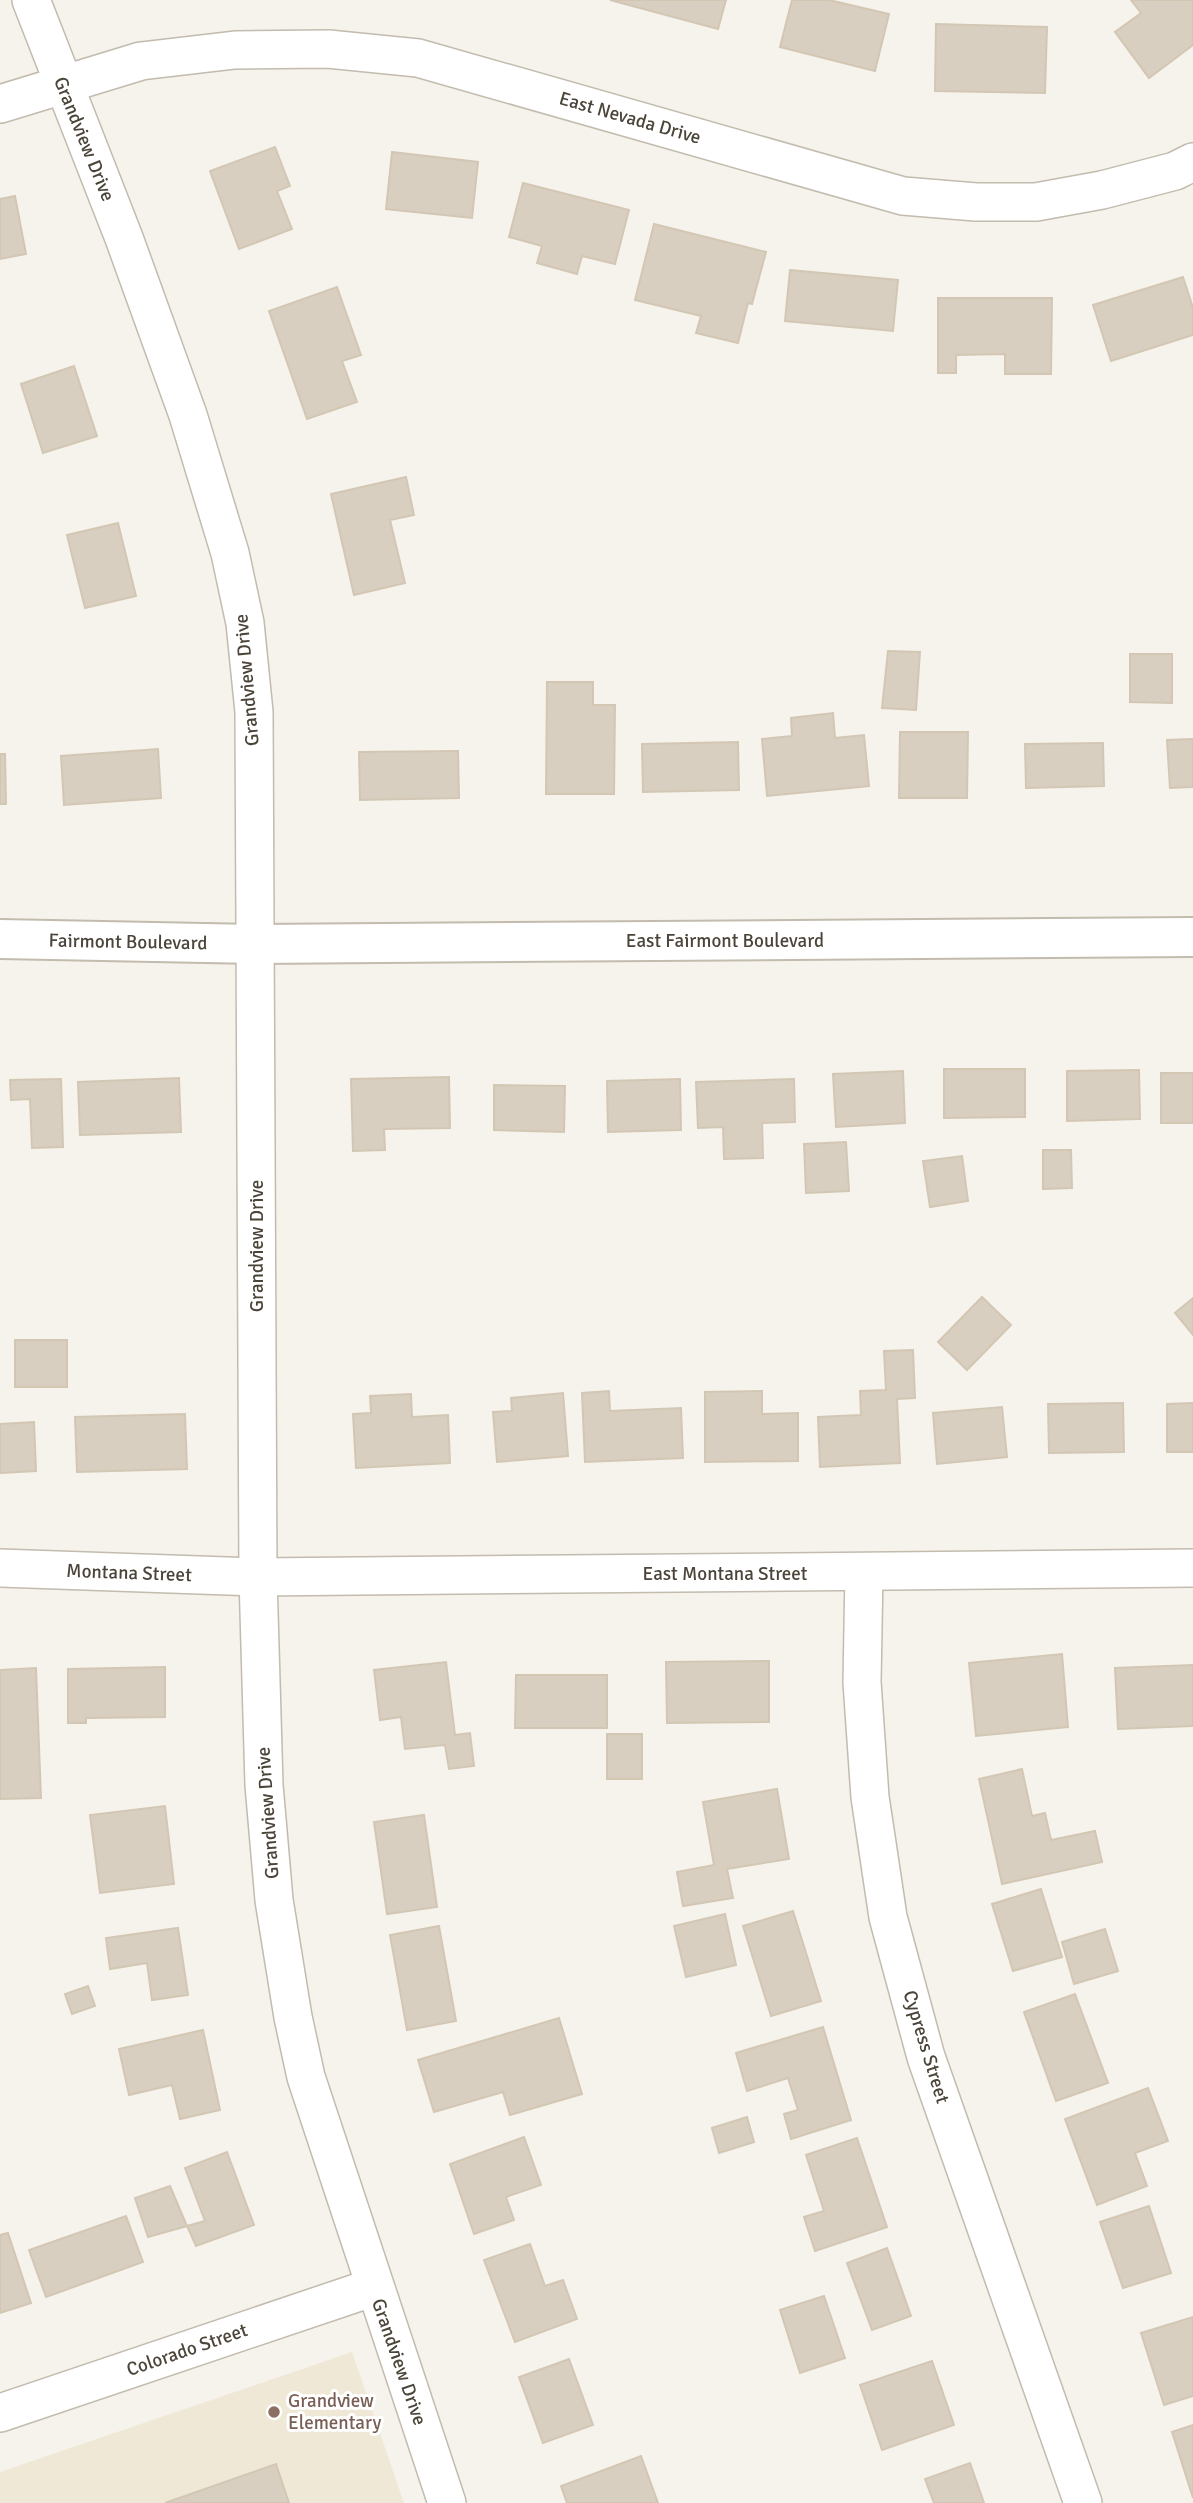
<svg xmlns="http://www.w3.org/2000/svg" width="1193" height="2503" font-family="Signika,sans-serif">
  <style>
    .education { fill: #efe8d6 }
    .building { fill: #d8cfc1; stroke: #d3c7b4; stroke-width: 2 }
    .lines { fill: none; stroke-linecap: round; stroke-linejoin: round }
    .minor-casing { stroke: #c2bbae; stroke-width: 40 }
    .tertiary-casing { stroke: #c2bbae; stroke-width: 42 }
    .minor { stroke: #fff; stroke-width: 37 }
    .tertiary { stroke: #fff; stroke-width: 38 }
    .education-dot { fill: #8d6e63; stroke: #fff; stroke-width: 2.5 }
    .labels { text-anchor: middle; dominant-baseline: central; stroke-width: 6; stroke-linejoin: round; paint-order: stroke }
    .street-label { font-size: 19px; fill: #4b4439; stroke: #fff }
    .education-label { font-size: 19px; fill: #785e54; stroke: #fff; text-anchor: start }
  </style>
  <rect width="100%" height="100%" fill="#f6f3ec"/>
  <path class="education" d="M 352,2352 L 404,2503 L 0,2503 L 0,2472 Z"/>
  <g class="building">
    <path d="M 610,0 L 726,0 L 718,29 Z"/>
    <path d="M 792,0 L 829,0 L 889,14 L 875,71 L 780,47 Z"/>
    <path d="M 1131,0 L 1193,0 L 1193,45 L 1149,78 L 1115,32 L 1141,13 Z"/>
    <path d="M 936,24 L 1047,27 L 1045,93 L 935,91 Z"/>
    <path d="M 275,147 L 290,186 L 277,191 L 292,229 L 239,249 L 210,171 Z"/>
    <path d="M 392,152 L 478,162 L 472,218 L 386,209 Z"/>
    <path d="M 523,183 L 629,210 L 615,264 L 582,256 L 577,274 L 537,263 L 542,246 L 509,237 Z"/>
    <path d="M 15,196 L 26,254 L 0,259 L 0,199 Z"/>
    <path d="M 654,224 L 766,252 L 752,304 L 748,303 L 738,343 L 696,333 L 701,316 L 635,300 Z"/>
    <path d="M 790,270 L 898,280 L 893,331 L 785,321 Z"/>
    <path d="M 1183,277 L 1193,308 L 1193,335 L 1111,361 L 1093,305 Z"/>
    <path d="M 337,287 L 361,355 L 342,361 L 357,402 L 307,419 L 269,311 Z"/>
    <path d="M 938,298 L 1052,298 L 1051,374 L 1005,374 L 1005,354 L 956,355 L 956,373 L 938,373 Z"/>
    <path d="M 74,366 L 97,436 L 43,453 L 21,384 Z"/>
    <path d="M 406,477 L 414,515 L 390,520 L 405,583 L 354,595 L 331,494 Z"/>
    <path d="M 118,523 L 136,596 L 85,608 L 67,535 Z"/>
    <path d="M 888,651 L 920,652 L 916,710 L 882,708 Z"/>
    <path d="M 1130,654 L 1172,654 L 1172,703 L 1130,702 Z"/>
    <path d="M 547,682 L 593,682 L 593,705 L 615,705 L 614,794 L 546,794 Z"/>
    <path d="M 833,713 L 835,738 L 864,735 L 869,786 L 767,796 L 762,739 L 792,736 L 791,718 Z"/>
    <path d="M 900,732 L 968,732 L 967,798 L 899,798 Z"/>
    <path d="M 1193,739 L 1193,787 L 1170,788 L 1167,740 Z"/>
    <path d="M 738,742 L 739,790 L 643,792 L 642,744 Z"/>
    <path d="M 1103,743 L 1104,786 L 1026,788 L 1025,744 Z"/>
    <path d="M 158,749 L 161,798 L 64,805 L 61,756 Z"/>
    <path d="M 458,751 L 459,798 L 360,800 L 359,752 Z"/>
    <path d="M 0,754 L 5,754 L 6,804 L 0,804 Z"/>
    <path d="M 944,1069 L 1025,1069 L 1025,1117 L 944,1118 Z"/>
    <path d="M 1139,1070 L 1140,1119 L 1067,1121 L 1067,1071 Z"/>
    <path d="M 903,1071 L 905,1123 L 836,1127 L 833,1074 Z"/>
    <rect x="1161" y="1073" width="32" height="50"/>
    <path d="M 449,1077 L 450,1128 L 384,1129 L 385,1150 L 353,1151 L 351,1079 Z"/>
    <path d="M 179,1078 L 181,1132 L 80,1135 L 78,1082 Z"/>
    <path d="M 61,1079 L 63,1147 L 32,1148 L 30,1099 L 11,1100 L 10,1080 Z"/>
    <path d="M 680,1079 L 681,1130 L 608,1132 L 607,1081 Z"/>
    <path d="M 794,1079 L 795,1122 L 762,1123 L 763,1158 L 724,1159 L 723,1127 L 698,1128 L 696,1082 Z"/>
    <path d="M 494,1085 L 565,1086 L 564,1132 L 494,1130 Z"/>
    <path d="M 846,1142 L 849,1191 L 806,1193 L 804,1144 Z"/>
    <path d="M 1043,1150 L 1071,1150 L 1072,1188 L 1043,1189 Z"/>
    <path d="M 962,1156 L 968,1201 L 930,1207 L 923,1161 Z"/>
    <path d="M 982,1297 L 1011,1325 L 967,1370 L 938,1342 Z"/>
    <path d="M 1193,1298 L 1193,1335 L 1175,1313 Z"/>
    <rect x="15" y="1340" width="52" height="47"/>
    <path d="M 913,1350 L 915,1398 L 897,1399 L 900,1463 L 820,1467 L 818,1417 L 861,1415 L 860,1391 L 886,1390 L 884,1351 Z"/>
    <path d="M 609,1391 L 610,1411 L 681,1408 L 683,1458 L 585,1462 L 582,1393 Z"/>
    <path d="M 762,1391 L 762,1414 L 798,1413 L 798,1461 L 705,1462 L 705,1392 Z"/>
    <path d="M 563,1393 L 568,1456 L 497,1462 L 493,1412 L 512,1411 L 511,1398 Z"/>
    <path d="M 411,1394 L 412,1417 L 448,1415 L 450,1463 L 356,1468 L 353,1414 L 371,1413 L 370,1396 Z"/>
    <path d="M 1123,1403 L 1124,1452 L 1049,1453 L 1048,1404 Z"/>
    <path d="M 1193,1403 L 1193,1452 L 1167,1452 L 1167,1404 Z"/>
    <path d="M 1002,1407 L 1007,1457 L 937,1464 L 933,1413 Z"/>
    <path d="M 185,1414 L 187,1469 L 77,1472 L 75,1417 Z"/>
    <path d="M 34,1422 L 36,1471 L 0,1473 L 0,1424 Z"/>
    <path d="M 1062,1654 L 1068,1727 L 976,1736 L 969,1663 Z"/>
    <path d="M 769,1661 L 769,1722 L 667,1723 L 666,1662 Z"/>
    <path d="M 446,1662 L 455,1735 L 470,1733 L 474,1766 L 449,1769 L 445,1745 L 405,1749 L 401,1717 L 380,1720 L 374,1670 Z"/>
    <path d="M 1193,1665 L 1193,1726 L 1118,1729 L 1115,1668 Z"/>
    <path d="M 165,1667 L 165,1717 L 86,1718 L 86,1723 L 68,1723 L 68,1669 Z"/>
    <path d="M 36,1668 L 41,1798 L 0,1799 L 0,1670 Z"/>
    <path d="M 516,1675 L 607,1675 L 607,1728 L 515,1728 Z"/>
    <rect x="607" y="1734" width="35" height="45"/>
    <path d="M 1022,1769 L 1032,1816 L 1045,1813 L 1051,1840 L 1095,1831 L 1102,1862 L 1002,1884 L 979,1779 Z"/>
    <path d="M 777,1789 L 789,1859 L 727,1869 L 733,1898 L 683,1906 L 677,1872 L 714,1865 L 703,1802 Z"/>
    <path d="M 165,1806 L 174,1884 L 100,1893 L 90,1815 Z"/>
    <path d="M 424,1815 L 437,1907 L 387,1914 L 374,1822 Z"/>
    <path d="M 1041,1889 L 1062,1957 L 1013,1971 L 992,1904 Z"/>
    <path d="M 793,1911 L 821,2001 L 771,2016 L 743,1926 Z"/>
    <path d="M 725,1914 L 736,1965 L 686,1977 L 674,1926 Z"/>
    <path d="M 439,1926 L 456,2021 L 407,2030 L 390,1935 Z"/>
    <path d="M 178,1928 L 188,1995 L 152,2000 L 147,1963 L 110,1969 L 106,1938 Z"/>
    <path d="M 1105,1929 L 1118,1971 L 1074,1984 L 1062,1942 Z"/>
    <path d="M 88,1986 L 95,2006 L 72,2014 L 65,1994 Z"/>
    <path d="M 1075,1994 L 1108,2083 L 1056,2101 L 1024,2012 Z"/>
    <path d="M 559,2018 L 582,2094 L 510,2115 L 503,2092 L 434,2112 L 418,2060 Z"/>
    <path d="M 823,2027 L 851,2120 L 791,2139 L 784,2114 L 798,2110 L 788,2078 L 747,2091 L 736,2053 Z"/>
    <path d="M 203,2030 L 220,2110 L 180,2119 L 172,2085 L 129,2095 L 119,2049 Z"/>
    <path d="M 1148,2088 L 1168,2141 L 1135,2153 L 1147,2186 L 1097,2205 L 1065,2119 Z"/>
    <path d="M 747,2117 L 754,2142 L 719,2153 L 712,2128 Z"/>
    <path d="M 524,2137 L 541,2185 L 506,2197 L 514,2220 L 474,2234 L 450,2164 Z"/>
    <path d="M 857,2138 L 887,2227 L 815,2251 L 804,2217 L 824,2211 L 806,2155 Z"/>
    <path d="M 227,2152 L 254,2225 L 196,2246 L 187,2226 L 205,2221 L 185,2168 Z"/>
    <path d="M 170,2186 L 187,2226 L 148,2237 L 135,2198 Z"/>
    <path d="M 1149,2206 L 1171,2273 L 1123,2288 L 1100,2222 Z"/>
    <path d="M 126,2216 L 143,2262 L 46,2297 L 29,2250 Z"/>
    <path d="M 8,2233 L 31,2303 L 0,2313 L 0,2235 Z"/>
    <path d="M 530,2244 L 545,2286 L 563,2280 L 577,2319 L 515,2342 L 484,2260 Z"/>
    <path d="M 887,2248 L 911,2316 L 872,2330 L 847,2263 Z"/>
    <path d="M 824,2296 L 845,2358 L 800,2373 L 780,2310 Z"/>
    <path d="M 1193,2317 L 1193,2396 L 1164,2405 L 1141,2333 Z"/>
    <path d="M 569,2359 L 593,2425 L 543,2443 L 519,2377 Z"/>
    <path d="M 932,2361 L 954,2425 L 882,2450 L 860,2385 Z"/>
    <path d="M 1193,2425 L 1193,2498 L 1172,2432 Z"/>
    <path d="M 641,2456 L 658,2503 L 567,2503 L 561,2486 Z"/>
    <path d="M 970,2463 L 984,2503 L 934,2503 L 925,2479 Z"/>
    <path d="M 276,2464 L 289,2503 L 165,2503 Z"/>
  </g>
  <g class="lines">
    <defs>
      <g id="minor">
        <path d="M 31,0 L 124,238 L 188,415 L 230,553 L 245,623 L 254,712 L 258,1577 L 264,1785 L 274,1900 L 293,2017 L 306,2077 L 447,2503"/>
        <path d="M 0,104 L 141,61 L 235,50 L 328,49 L 418,58 L 903,196 L 976,202 L 1036,202 L 1102,190 L 1175,171 L 1193,162"/>
        <path d="M 0,1568 L 258,1577 L 1193,1568"/>
        <path d="M 864,1573 L 862,1682 L 870,1797 L 888,1917 L 926,2057 L 1083,2503"/>
        <path d="M 0,2413 L 374,2287"/>
      </g>
      <path id="tertiary" d="M 0,939 L 256,944 L 1193,937"/>
    </defs>
    <use href="#minor" class="minor-casing"/>
    <use href="#tertiary" class="tertiary-casing"/>
    <use href="#minor" class="minor"/>
    <use href="#tertiary" class="tertiary"/>
  </g>
  <circle class="education-dot" cx="274" cy="2412" r="7"/>
  <g class="labels">
    <g class="street-label">
      <text transform="translate(630 118) rotate(16)">East Nevada Drive</text>
      <text transform="translate(84 139) rotate(68)">Grandview Drive</text>
      <text transform="translate(247 680) rotate(-95)">Grandview Drive</text>
      <text x="725" y="941">East Fairmont Boulevard</text>
      <text transform="translate(128 942) rotate(1)">Fairmont Boulevard</text>
      <text transform="translate(257 1246) rotate(-90)">Grandview Drive</text>
      <text transform="translate(129 1573) rotate(2)">Montana Street</text>
      <text x="725" y="1574">East Montana Street</text>
      <text transform="translate(268 1813) rotate(-94)">Grandview Drive</text>
      <text transform="translate(926 2047) rotate(73)">Cypress Street</text>
      <text transform="translate(187 2350) rotate(-19)">Colorado Street</text>
      <text transform="translate(399 2362) rotate(71)">Grandview Drive</text>
    </g>
    <g class="education-label">
      <text x="288" y="2401">Grandview<tspan x="288" dy="22">Elementary</tspan></text>
    </g>
  </g>
</svg>
